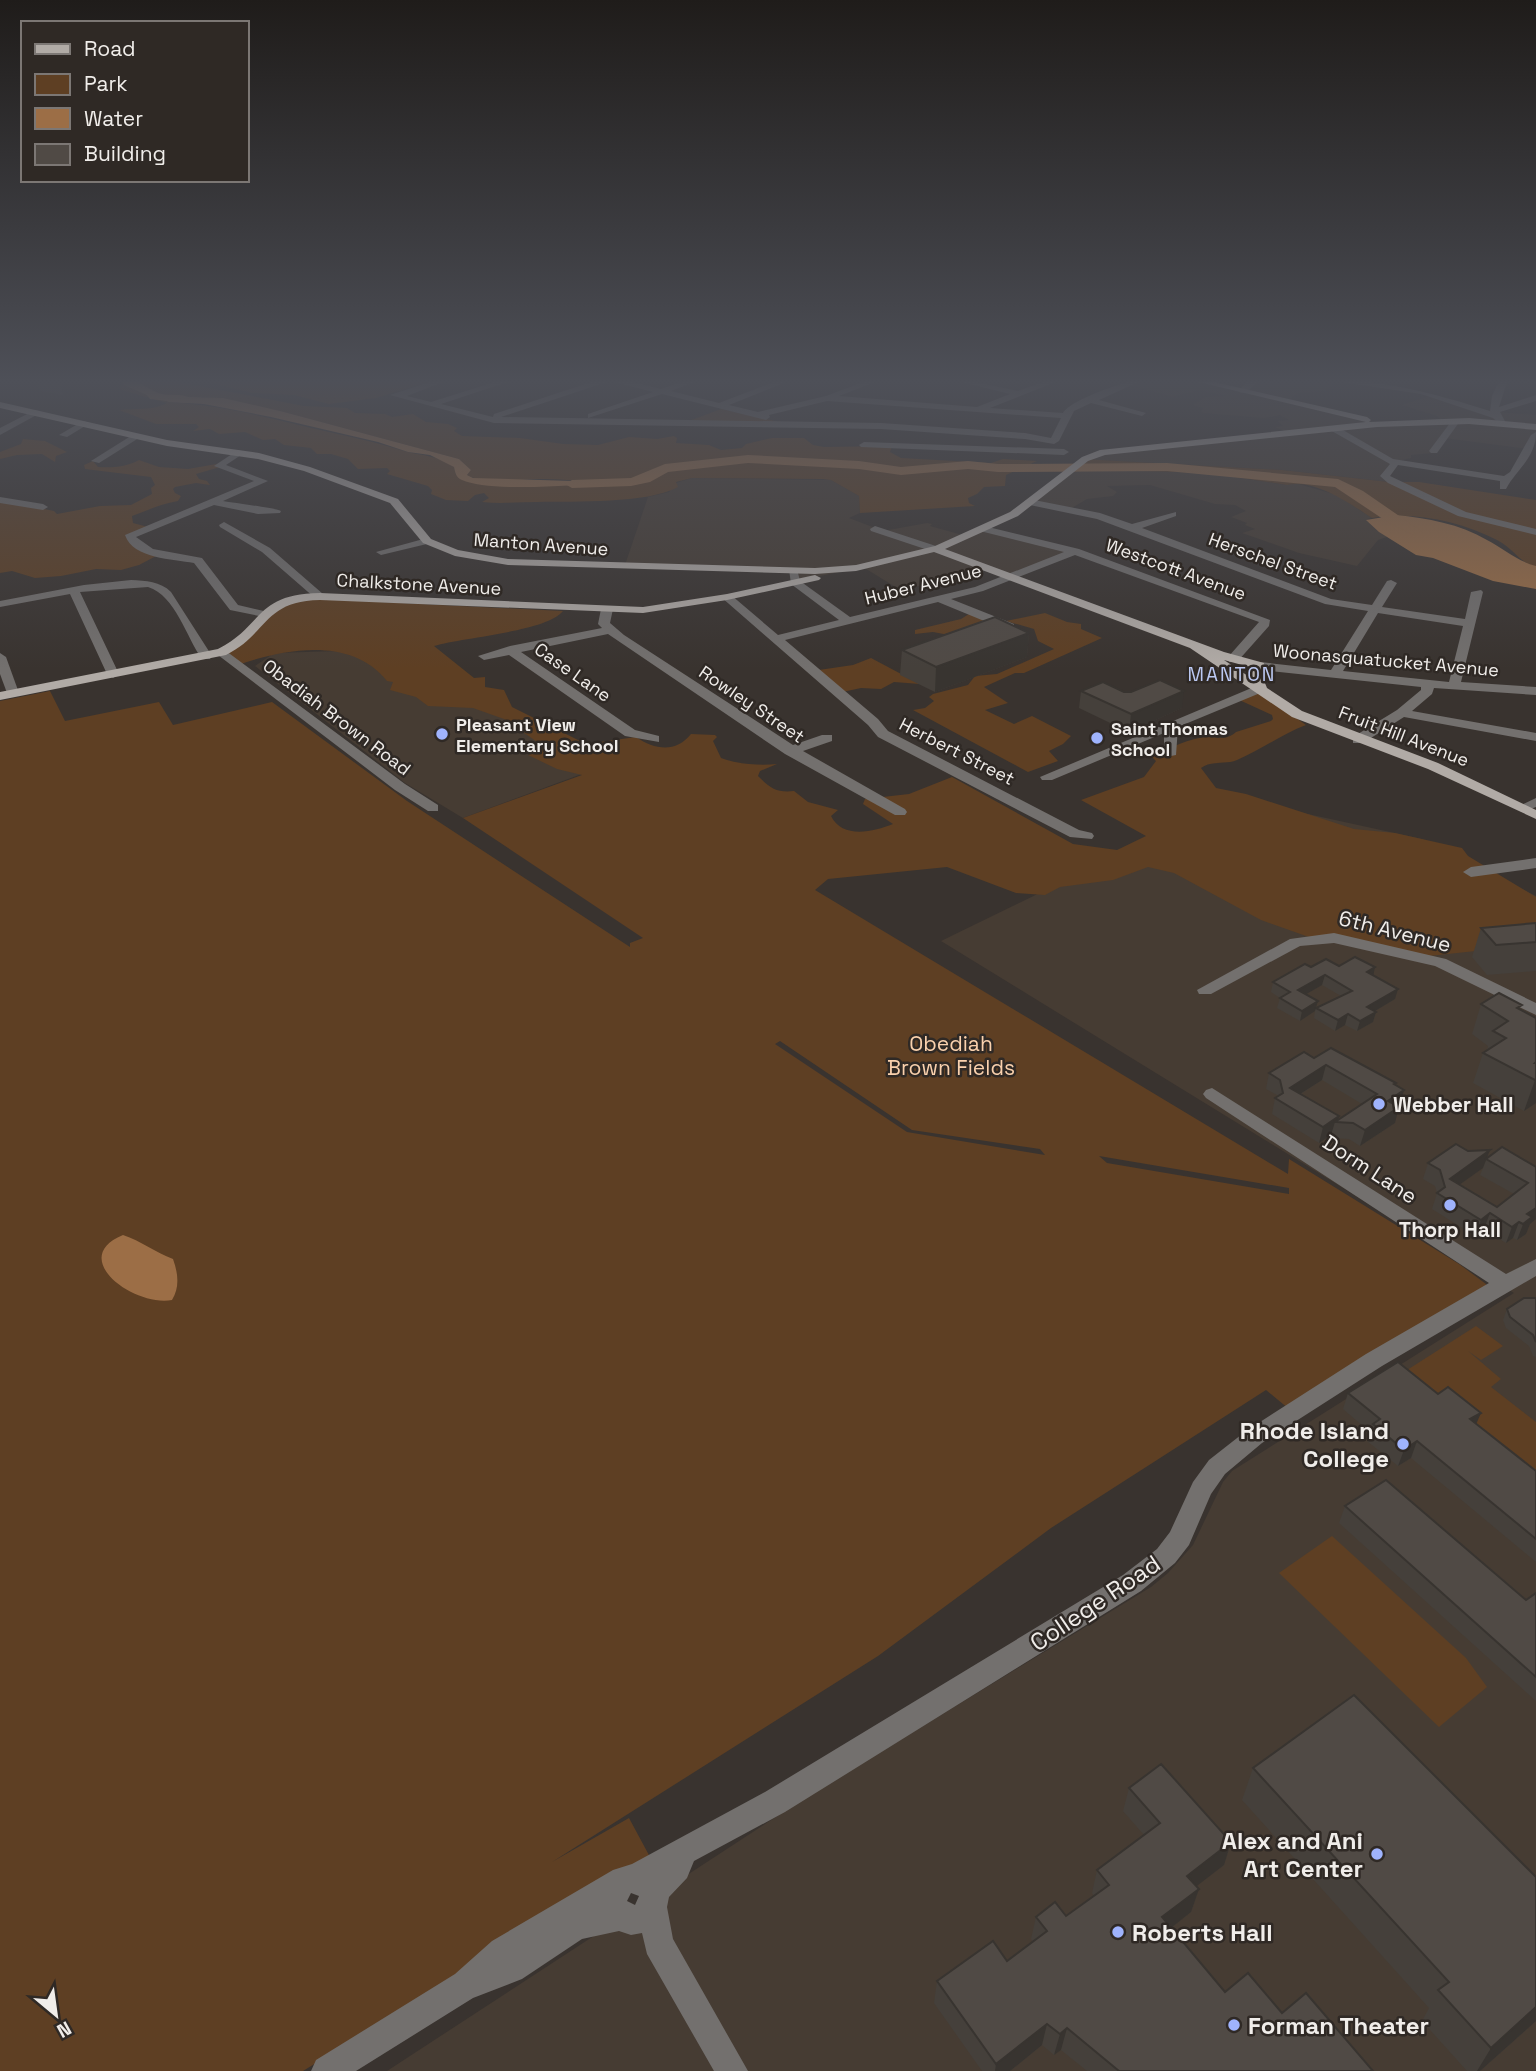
<svg xmlns="http://www.w3.org/2000/svg" width="1536" height="2071" font-family="'Space Grotesk',sans-serif">
  <style>
    .built { fill: #463c33 }
    .green { fill: #5e3f23; fill-rule: evenodd }
    .water { fill: #9c6e46 }
    .lines { fill: none; stroke-linecap: round; stroke-linejoin: round }
    .river { fill: #9c6e46; fill-rule: evenodd }
    .minor { fill: #73706e; fill-rule: evenodd }
    .major { fill: #b1aba6; fill-rule: evenodd }
    .wall { fill: #45403b; fill-rule: evenodd }
    .shaded-wall { fill: #383430 }
    .building { fill: #504a45; stroke: #383430; stroke-width: 2 }
    .poi-dot { fill: #9fb3fd; stroke: #2f2925; stroke-width: 2.5 }
    .labels { text-anchor: middle; dominant-baseline: central; stroke-width: 5; stroke-linejoin: round; paint-order: stroke }
    .far-street-label { font-size: 18px; fill: #f0edea; stroke: #2f2925 }
    .far-poi-label { font-size: 18px; font-weight: bold; fill: #f0edea; stroke: #2f2925; text-anchor: start }
    .far-neighbourhood-label { font-size: 19px; letter-spacing: 2px; fill: #bcc9f3; stroke: #2f2925 }
    .street-label { font-size: 21px; fill: #f0edea; stroke: #2f2925 }
    .park-label { font-size: 21px; fill: #fad1ad; stroke: #2f2925 }
    .poi-label { font-size: 21px; font-weight: bold; fill: #f0edea; stroke: #2f2925; text-anchor: start }
    .near-poi-label { font-size: 24px; font-weight: bold; fill: #f0edea; stroke: #2f2925; text-anchor: end }
    .near-street-label { font-size: 24px; fill: #f0edea; stroke: #2f2925 }
  </style>
  <rect width="100%" height="100%" fill="#39332f"/>
  <g class="built">
    <path d="M 1111,379 L 1189,379 L 1243,391 L 1256,379 L 1332,380 L 1336,381 L 1325,391 L 1298,393 L 1287,401 L 1378,423 L 1441,420 L 1437,416 L 1402,405 L 1430,396 L 1493,415 L 1496,412 L 1536,415 L 1536,442 L 1532,442 L 1527,449 L 1444,438 L 1434,453 L 1411,455 L 1411,458 L 1394,462 L 1384,473 L 1389,482 L 1283,470 L 1082,459 L 1094,452 L 1116,449 L 1284,431 L 1275,427 L 1283,426 L 1278,421 L 1289,420 L 1280,415 L 1264,418 L 1203,413 L 1201,412 L 1203,408 L 1193,405 L 1205,397 L 1226,396 L 1199,390 L 1172,397 Z"/>
    <path d="M 1072,469 L 1201,472 L 1287,485 L 1295,483 L 1337,495 L 1372,518 L 1367,519 L 1387,537 L 1378,540 L 1357,566 L 1299,553 L 1242,533 L 1255,529 L 1245,525 L 1247,523 L 1231,517 L 1246,511 L 1235,505 L 1215,504 L 1150,485 L 1107,486 L 1117,492 L 1113,496 L 1087,499 L 1070,509 L 1031,503 Z"/>
    <path d="M 692,478 L 831,480 L 859,496 L 860,513 L 849,518 L 883,531 L 927,523 L 932,524 L 930,526 L 966,536 L 985,529 L 1071,550 L 1015,577 L 984,566 L 902,591 L 863,567 L 796,581 L 788,571 L 625,565 L 648,497 L 669,492 L 676,483 Z"/>
    <path d="M 337,651 L 417,651 L 606,765 L 463,818 L 405,783 L 255,666 L 274,653 Z"/>
    <path d="M 1235,798 L 1422,839 L 1536,896 L 1536,2071 L 387,2071 L 808,1796 L 1151,1587 L 1168,1573 L 1193,1545 L 1223,1482 L 1232,1471 L 1514,1293 L 941,941 Z"/>
  </g>
  <g class="green">
    <path d="M 124,379 L 162,379 L 304,406 L 347,408 L 355,413 L 385,414 L 392,417 L 413,414 L 426,422 L 448,424 L 457,428 L 454,431 L 462,436 L 520,438 L 563,444 L 598,445 L 629,437 L 657,439 L 674,436 L 677,438 L 676,443 L 709,445 L 721,450 L 742,448 L 746,444 L 772,438 L 804,438 L 813,445 L 824,447 L 892,446 L 890,452 L 901,458 L 991,463 L 1003,459 L 1037,461 L 1006,475 L 1005,486 L 984,487 L 977,494 L 968,498 L 969,503 L 975,506 L 860,513 L 859,496 L 831,480 L 822,479 L 692,478 L 676,482 L 678,487 C 647,504 575,501 537,502 C 519,502 501,504 482,502 L 489,498 L 484,493 L 475,495 L 468,501 L 446,500 L 431,494 L 432,490 L 428,486 L 387,474 L 390,471 L 387,468 L 358,469 L 348,459 L 331,454 L 317,454 L 311,448 L 284,445 L 275,439 L 263,440 L 245,432 L 219,434 L 210,429 L 193,431 L 199,427 L 196,424 L 156,424 L 119,410 C 136,408 153,411 167,403 L 122,390 L 119,389 ZM 203,397 L 284,412 L 459,459 L 471,470 L 467,475 C 487,486 515,479 537,479 C 555,479 579,480 596,483 C 548,488 502,488 456,475 L 454,467 C 438,455 422,456 404,451 C 373,441 342,435 311,428 C 263,416 218,405 169,402 Z"/>
    <path d="M 197,379 L 438,379 L 376,398 L 329,404 L 294,395 L 252,393 Z"/>
    <path d="M 721,409 L 784,423 L 689,421 Z"/>
    <path d="M 23,439 L 45,441 L 67,452 L 56,456 L 55,462 L 42,454 L 17,455 L 0,459 L 0,452 L 21,444 Z"/>
    <path d="M 1082,459 L 1282,470 L 1389,482 L 1419,482 L 1536,500 L 1536,568 C 1517,560 1514,549 1497,540 C 1460,521 1413,511 1372,518 C 1349,503 1315,479 1287,485 L 1210,473 L 1073,469 Z"/>
    <path d="M 139,460 L 159,467 L 188,469 L 222,463 L 220,467 L 196,474 L 199,479 L 207,481 L 210,485 L 196,483 L 175,487 L 173,489 L 175,493 L 181,496 L 178,501 C 161,504 148,510 132,516 L 133,523 L 148,527 L 131,536 L 160,554 L 139,565 L 121,570 L 96,569 L 61,576 L 35,578 L 12,571 L 0,573 L 0,500 L 54,511 L 57,514 L 100,506 L 131,505 L 152,494 L 151,488 L 155,485 L 151,477 L 85,469 L 84,465 L 93,461 L 98,467 C 112,468 126,467 139,460 Z"/>
    <path d="M 299,598 L 563,611 C 546,632 463,637 434,646 L 474,678 L 485,677 L 485,687 L 504,690 L 512,707 L 586,744 L 636,737 C 655,750 676,753 691,734 L 715,735 L 717,737 L 713,741 L 721,758 C 736,764 760,766 777,764 L 760,771 L 758,776 C 770,788 777,793 794,791 L 808,802 L 838,810 L 831,816 C 842,839 873,832 893,824 L 863,804 L 865,799 L 909,794 L 952,777 L 1073,844 L 1117,850 L 1146,836 L 1081,800 L 1144,777 L 1156,761 L 1151,756 C 1166,750 1183,741 1199,738 C 1212,734 1225,743 1236,732 L 1271,721 L 1273,719 L 1272,715 L 1235,698 L 1257,690 L 1306,725 C 1282,734 1261,750 1237,760 C 1225,765 1212,760 1201,768 L 1216,788 L 1246,794 L 1354,829 L 1395,833 L 1462,848 L 1468,856 L 1536,897 L 1536,941 L 1514,947 L 1419,957 L 1309,937 L 1261,920 L 1174,873 L 1148,867 L 1113,880 L 1060,887 L 1045,895 L 1016,893 L 947,867 L 828,879 L 815,890 L 1288,1174 L 1289,1159 L 1459,1264 L 1486,1284 L 1486,1288 L 1289,1409 L 1266,1390 L 1051,1528 L 878,1656 L 552,1862 L 629,1818 L 650,1857 L 303,2071 L 0,2071 L 0,701 L 50,691 L 65,721 L 159,702 L 173,725 L 272,702 L 407,801 L 630,947 L 630,943 L 643,938 L 463,818 L 582,775 L 557,769 L 528,755 L 541,750 L 543,746 L 504,719 L 473,708 L 428,706 L 416,697 L 390,690 L 393,682 L 387,681 C 351,636 284,649 238,665 L 219,651 L 227,648 L 261,615 ZM 780,1041 L 912,1130 L 1040,1149 L 1045,1155 L 907,1132 L 775,1044 ZM 1099,1156 L 1289,1188 L 1289,1194 L 1107,1163 Z"/>
    <path d="M 1045,613 L 1067,622 L 1081,624 L 1081,629 L 1102,638 L 1024,673 L 1015,673 L 984,687 L 1008,703 L 985,710 L 1014,724 L 1032,716 L 1071,736 L 1063,744 L 1049,751 L 1058,761 L 1028,772 L 913,710 L 925,708 L 934,701 L 929,697 L 933,694 L 968,685 L 975,676 L 997,674 L 1054,649 L 1038,641 L 1034,629 L 1006,621 Z"/>
    <path d="M 969,614 L 992,623 L 965,638 L 933,632 L 915,634 L 915,630 L 961,619 Z"/>
    <path d="M 871,658 L 920,684 L 894,682 L 881,689 L 861,688 L 838,693 L 812,671 L 853,665 Z"/>
    <path d="M 1476,1326 L 1503,1346 L 1481,1360 L 1468,1351 L 1501,1379 L 1491,1387 L 1536,1422 L 1536,1493 L 1404,1372 Z"/>
    <path d="M 1332,1536 L 1466,1658 L 1487,1687 L 1439,1727 L 1279,1573 Z"/>
  </g>
  <g class="water">
    <path d="M 154,396 L 223,398 L 284,412 L 459,459 L 471,470 L 467,475 L 473,478 L 606,482 C 576,486 488,492 462,480 C 456,478 455,472 454,467 L 430,455 L 408,452 L 378,442 L 271,417 L 204,404 L 169,402 Z"/>
    <path d="M 1396,515 C 1427,518 1460,524 1487,540 C 1504,549 1517,561 1536,566 L 1536,589 L 1493,581 L 1433,558 L 1416,555 L 1379,532 L 1366,520 Z"/>
    <path d="M 123,1235 C 141,1241 155,1252 173,1259 C 178,1273 180,1287 172,1300 C 134,1307 67,1258 123,1235 Z"/>
  </g>
  <g class="lines">
    <g class="river">
      <path d="M 122,379 C 137,379 145,387 158,393 C 169,397 182,392 192,399 L 186,403 L 150,399 L 147,395 L 124,385 Z"/>
      <path d="M 748,455 L 859,461 L 901,467 L 968,461 L 998,464 L 1167,463 L 1338,479 L 1363,491 L 1421,531 L 1414,535 L 1389,523 L 1335,487 L 1167,471 L 998,472 L 968,469 L 901,475 L 859,469 L 748,463 L 668,472 L 650,482 L 631,486 L 572,488 L 565,484 L 572,480 L 631,478 L 665,464 Z"/>
    </g>
    <g class="minor">
      <path d="M 439,379 L 451,379 L 407,396 L 431,402 L 504,379 L 517,379 L 441,404 L 493,417 L 494,414 L 600,379 L 621,379 L 661,389 L 690,379 L 702,379 L 671,391 L 719,403 L 782,379 L 794,379 L 729,405 L 758,412 L 826,396 L 871,379 L 883,379 L 839,396 L 977,407 L 1010,394 L 961,382 L 961,379 L 1018,391 L 1051,379 L 1063,379 L 990,408 L 1063,413 C 1070,400 1129,379 1145,379 L 1099,400 L 1146,413 L 1142,416 L 1091,403 L 1074,411 L 1059,441 L 1054,444 L 1025,439 L 881,429 L 494,423 L 390,395 ZM 610,381 L 653,392 L 588,414 L 588,418 L 662,394 L 766,420 L 770,417 L 769,415 L 827,401 L 1061,418 L 1051,438 L 1025,433 L 881,423 L 501,417 Z"/>
      <path d="M 1251,379 L 1260,379 L 1246,393 L 1240,393 L 1240,389 Z"/>
      <path d="M 1321,379 C 1381,379 1433,393 1490,411 L 1492,396 L 1500,379 L 1508,379 L 1499,407 L 1536,395 L 1536,401 L 1500,412 L 1506,423 L 1502,426 L 1493,418 L 1421,394 Z"/>
      <path d="M 35,410 L 42,412 L 0,435 L 0,428 Z"/>
      <path d="M 1453,419 L 1460,421 L 1437,453 L 1431,453 L 1429,451 Z"/>
      <path d="M 83,421 L 90,423 L 67,437 L 59,435 Z"/>
      <path d="M 1330,426 L 1336,426 L 1393,459 L 1504,476 L 1510,472 L 1531,435 L 1536,432 C 1536,458 1516,470 1506,489 L 1500,489 L 1500,481 L 1398,465 L 1390,476 L 1466,512 L 1536,529 L 1536,535 L 1458,516 L 1388,483 L 1380,476 L 1390,464 L 1330,430 Z"/>
      <path d="M 134,434 L 142,436 L 99,463 L 91,461 Z"/>
      <path d="M 864,442 L 1064,449 L 1069,452 L 1064,455 L 861,447 L 859,445 Z"/>
      <path d="M 238,450 L 241,451 L 241,455 L 226,465 L 268,481 L 223,501 C 234,503 276,508 281,511 L 280,513 L 258,514 L 214,505 L 136,537 L 153,549 L 202,558 L 238,605 L 268,612 L 268,616 L 264,617 L 230,610 L 194,563 C 173,559 133,559 125,535 L 254,481 L 214,466 Z"/>
      <path d="M 0,497 L 43,504 L 48,507 L 43,510 L 0,503 Z"/>
      <path d="M 1029,499 L 1100,513 L 1132,524 L 1176,512 L 1176,516 L 1142,528 L 1331,599 L 1372,605 L 1387,581 L 1391,580 L 1397,583 L 1382,607 L 1465,619 L 1471,592 L 1481,590 L 1483,592 L 1461,682 L 1536,687 L 1536,695 L 1434,688 L 1432,694 L 1412,711 L 1536,733 L 1536,741 L 1404,717 L 1363,743 L 1353,743 L 1353,737 L 1397,710 L 1421,690 L 1421,687 L 1260,670 L 1254,666 L 1260,662 L 1331,670 L 1368,611 L 1325,604 L 1097,519 L 1025,504 L 1024,502 ZM 1378,613 L 1463,626 L 1449,682 L 1343,671 Z"/>
      <path d="M 224,522 L 270,548 L 323,594 L 323,598 L 315,598 L 262,552 L 220,527 L 219,525 Z"/>
      <path d="M 875,526 L 939,547 L 940,549 L 931,551 L 871,531 L 870,529 Z"/>
      <path d="M 984,526 L 1079,549 L 1270,620 L 1269,626 L 1237,662 L 1229,662 L 1229,656 L 1259,622 L 1075,555 L 983,591 L 951,599 L 1014,624 L 1014,630 L 1006,630 L 938,602 L 785,640 L 878,719 L 888,731 L 1079,830 L 1092,833 L 1094,836 L 1092,839 L 1070,837 L 878,737 L 868,725 L 721,597 L 731,595 L 778,635 L 839,620 L 791,584 L 789,569 L 797,569 L 800,581 L 850,617 L 975,587 L 1064,552 L 980,531 L 979,529 Z"/>
      <path d="M 427,538 L 432,541 L 431,543 L 381,555 L 376,552 Z"/>
      <path d="M 131,580 C 146,581 160,581 171,592 L 212,656 L 210,659 L 202,659 C 186,637 176,596 148,587 L 80,592 L 119,674 L 113,678 L 107,674 L 70,594 L 0,607 L 0,601 L 84,585 Z"/>
      <path d="M 607,606 L 613,609 L 610,623 L 624,635 L 793,745 L 822,735 L 832,735 L 832,741 L 803,751 L 905,809 L 907,812 L 905,815 L 895,815 L 785,754 L 608,634 L 521,652 L 635,730 L 659,736 L 659,742 L 625,736 L 509,655 L 484,660 L 478,656 L 510,646 L 602,628 L 598,624 L 601,609 Z"/>
      <path d="M 222,648 L 405,784 L 438,805 L 438,811 L 428,811 L 395,790 L 218,655 L 218,649 Z"/>
      <path d="M 0,653 L 6,657 L 19,693 L 17,696 L 9,696 L 7,693 L 0,674 Z"/>
      <path d="M 1261,684 L 1265,685 L 1265,691 L 1178,727 L 1176,755 L 1171,756 L 1164,752 L 1164,733 L 1052,780 L 1042,780 L 1040,777 Z"/>
      <path d="M 1536,798 L 1536,807 L 1522,812 L 1515,808 Z"/>
      <path d="M 1536,858 L 1536,868 L 1471,877 L 1463,872 L 1471,867 Z"/>
      <path d="M 1334,933 L 1446,959 L 1536,1003 L 1536,1015 L 1435,966 L 1334,943 L 1300,946 L 1211,994 L 1199,994 L 1197,990 L 1290,939 Z"/>
      <path d="M 1212,1088 L 1506,1274 L 1536,1259 L 1536,1276 L 1382,1366 L 1262,1443 L 1225,1474 L 1211,1494 L 1189,1545 L 1175,1563 L 1141,1591 L 785,1812 L 694,1861 L 687,1878 L 669,1897 L 667,1907 L 673,1939 L 748,2071 L 714,2071 L 647,1954 L 642,1933 L 631,1935 L 619,1931 L 582,1939 L 522,1979 L 473,1998 L 356,2071 L 311,2071 L 316,2060 L 455,1974 L 492,1941 L 613,1870 L 632,1864 L 765,1792 L 1123,1575 L 1157,1549 L 1170,1532 L 1193,1482 L 1209,1460 L 1246,1431 L 1366,1354 L 1489,1283 L 1206,1098 L 1203,1094 L 1206,1090 ZM 631,1893 L 639,1896 L 635,1905 L 627,1901 Z"/>
    </g>
    <g class="major">
      <path d="M 1186,379 L 1201,379 L 1367,417 L 1371,420 L 1369,422 L 1469,418 L 1536,424 L 1536,430 L 1469,424 L 1377,427 L 1105,455 L 1088,461 L 1018,516 L 945,549 L 1224,652 L 1264,663 L 1263,678 L 1267,688 L 1302,711 L 1438,763 L 1536,810 L 1536,819 L 1428,769 L 1292,717 L 1190,648 L 934,552 L 856,571 L 815,574 L 508,565 L 455,556 L 423,543 L 390,503 L 304,471 L 258,459 L 167,446 L 0,408 L 0,402 L 167,440 L 259,453 L 310,467 L 398,499 L 431,539 L 458,550 L 508,559 L 815,568 L 856,565 L 935,546 L 1010,512 L 1082,457 L 1100,450 L 1366,422 ZM 1224,660 L 1253,668 L 1251,678 Z"/>
      <path d="M 815,575 L 821,578 L 819,580 L 727,600 L 643,613 L 320,600 C 263,601 268,634 226,655 L 0,700 L 0,692 L 218,649 C 264,626 254,594 320,593 L 643,607 L 727,594 Z"/>
    </g>
  </g>
  <g class="wall">
    <path d="M 37,379 L 91,385 L 63,395 L 40,391 Z"/>
    <path d="M 1029,633 L 1027,657 L 935,692 L 900,675 L 902,650 Z"/>
    <path d="M 1081,691 L 1124,692 L 1182,708 L 1129,732 L 1079,708 Z"/>
    <path d="M 1536,923 L 1536,971 L 1487,975 L 1472,957 L 1481,928 Z"/>
    <path d="M 1339,966 L 1373,976 L 1395,999 L 1375,1011 L 1376,1012 L 1373,1022 L 1357,1031 L 1345,1025 L 1335,1031 L 1314,1018 L 1315,1011 L 1300,1021 L 1277,1008 L 1280,998 L 1271,992 L 1273,982 L 1311,967 ZM 1322,985 L 1341,996 L 1316,1008 L 1306,994 Z"/>
    <path d="M 1481,1004 L 1520,1010 L 1536,1018 L 1536,1103 L 1524,1111 L 1473,1083 L 1483,1053 L 1487,1050 L 1488,1046 L 1472,1034 Z"/>
    <path d="M 1314,1058 L 1396,1083 L 1395,1085 L 1400,1106 L 1398,1107 L 1395,1123 L 1360,1146 L 1349,1139 L 1331,1138 L 1331,1135 L 1319,1143 L 1272,1114 L 1275,1098 L 1277,1097 L 1277,1095 L 1266,1089 L 1269,1073 ZM 1322,1080 L 1362,1104 L 1338,1120 L 1301,1094 Z"/>
    <path d="M 1468,1151 L 1488,1157 L 1536,1167 L 1530,1224 L 1526,1234 L 1517,1240 L 1513,1238 L 1506,1243 L 1484,1229 L 1475,1236 L 1432,1209 L 1437,1193 L 1435,1186 L 1423,1179 L 1428,1163 ZM 1483,1168 L 1480,1175 L 1514,1194 L 1497,1207 L 1460,1184 Z"/>
    <path d="M 1536,1298 L 1536,1357 L 1533,1356 L 1529,1346 L 1506,1328 L 1503,1320 L 1507,1309 Z"/>
    <path d="M 1348,1393 L 1476,1424 L 1536,1471 L 1536,1562 L 1411,1458 L 1398,1466 L 1367,1441 L 1370,1432 L 1343,1409 Z"/>
    <path d="M 1345,1506 L 1526,1600 L 1536,1593 L 1536,1701 L 1339,1523 Z"/>
    <path d="M 1253,1768 L 1536,2021 L 1480,2071 L 1467,2071 L 1422,2021 L 1429,2008 L 1242,1800 Z"/>
    <path d="M 1129,1788 L 1231,1842 L 1224,1865 L 1196,1886 L 1199,1889 L 1191,1912 L 1171,1928 L 1225,1992 L 1282,2013 L 1373,2071 L 1087,2071 L 1061,2050 L 1054,2055 L 1042,2045 L 1010,2071 L 982,2071 L 934,2003 L 937,1981 L 1007,1961 L 1033,1942 L 1031,1939 L 1036,1917 L 1066,1916 L 1094,1896 L 1092,1893 L 1097,1870 L 1144,1835 L 1123,1811 Z"/>
  </g>
  <g class="shaded-wall">
    <path d="M 69,379 L 90,379 L 91,385 L 63,395 L 60,382 Z"/>
    <path d="M 1029,633 L 1027,657 L 935,692 L 936,667 Z"/>
    <path d="M 1184,691 L 1182,708 L 1129,732 L 1131,714 Z"/>
    <path d="M 1375,967 L 1373,977 L 1367,972 Z"/>
    <path d="M 1325,975 L 1322,985 L 1296,1000 L 1298,990 Z"/>
    <path d="M 1398,989 L 1395,999 L 1365,1017 L 1367,1007 Z"/>
    <path d="M 1318,1001 L 1315,1011 L 1300,1021 L 1302,1011 Z"/>
    <path d="M 1376,1012 L 1373,1022 L 1357,1031 L 1360,1021 Z"/>
    <path d="M 1348,1014 L 1345,1025 L 1335,1031 L 1338,1020 Z"/>
    <path d="M 1536,1062 L 1536,1103 L 1524,1111 L 1535,1080 L 1529,1077 Z"/>
    <path d="M 1326,1065 L 1322,1080 L 1286,1103 L 1290,1088 Z"/>
    <path d="M 1404,1090 L 1400,1106 L 1384,1117 L 1388,1101 Z"/>
    <path d="M 1399,1107 L 1395,1123 L 1360,1146 L 1365,1130 Z"/>
    <path d="M 1339,1116 L 1338,1122 L 1335,1122 L 1331,1135 L 1319,1143 L 1323,1127 Z"/>
    <path d="M 1490,1150 L 1483,1168 L 1445,1195 L 1450,1179 Z"/>
    <path d="M 1536,1208 L 1536,1219 L 1530,1224 L 1526,1234 L 1517,1240 L 1527,1214 Z"/>
    <path d="M 1490,1213 L 1484,1229 L 1475,1236 L 1481,1220 Z"/>
    <path d="M 1519,1222 L 1513,1238 L 1506,1243 L 1512,1227 Z"/>
    <path d="M 1481,1413 L 1474,1429 L 1470,1419 Z"/>
    <path d="M 1417,1441 L 1411,1458 L 1398,1466 L 1404,1450 Z"/>
    <path d="M 1231,1842 L 1224,1865 L 1180,1899 L 1187,1876 Z"/>
    <path d="M 1199,1889 L 1191,1912 L 1156,1940 L 1162,1917 Z"/>
    <path d="M 1536,2007 L 1536,2021 L 1480,2071 L 1477,2071 L 1491,2048 Z"/>
    <path d="M 1047,2024 L 1042,2045 L 1010,2071 L 995,2071 L 996,2064 Z"/>
    <path d="M 1067,2028 L 1061,2050 L 1054,2055 L 1060,2034 Z"/>
  </g>
  <g class="building">
    <path d="M 39,379 L 69,379 L 60,382 Z"/>
    <path d="M 995,617 L 1029,633 L 936,667 L 902,650 Z"/>
    <path d="M 1160,680 L 1184,691 L 1131,714 L 1081,691 L 1103,682 L 1124,692 L 1131,692 Z"/>
    <path d="M 1536,923 L 1536,942 L 1496,945 L 1481,928 Z"/>
    <path d="M 1355,957 L 1375,967 L 1367,972 L 1398,989 L 1367,1007 L 1376,1012 L 1360,1021 L 1348,1014 L 1338,1020 L 1316,1008 L 1352,991 L 1325,975 L 1298,990 L 1318,1001 L 1302,1011 L 1280,998 L 1290,992 L 1273,982 L 1305,964 L 1311,967 L 1326,959 L 1339,966 Z"/>
    <path d="M 1499,993 L 1522,1005 L 1517,1008 L 1536,1018 L 1536,1062 L 1535,1063 L 1536,1063 L 1536,1079 L 1535,1080 L 1483,1053 L 1506,1038 L 1493,1031 L 1508,1021 L 1481,1004 Z"/>
    <path d="M 1331,1048 L 1396,1083 L 1394,1084 L 1404,1090 L 1388,1101 L 1399,1107 L 1365,1130 L 1353,1123 L 1335,1122 L 1377,1094 L 1326,1065 L 1290,1088 L 1339,1116 L 1323,1127 L 1275,1098 L 1283,1093 L 1280,1080 L 1269,1073 L 1304,1052 L 1314,1058 Z"/>
    <path d="M 1456,1144 L 1468,1151 L 1490,1150 L 1450,1179 L 1497,1207 L 1528,1183 L 1486,1159 L 1502,1147 L 1536,1167 L 1536,1208 L 1527,1214 L 1532,1217 L 1523,1224 L 1519,1222 L 1512,1227 L 1490,1213 L 1481,1220 L 1437,1193 L 1445,1187 L 1440,1170 L 1428,1163 Z"/>
    <path d="M 1524,1298 L 1536,1298 L 1536,1342 L 1533,1335 L 1510,1317 L 1507,1309 Z"/>
    <path d="M 1398,1362 L 1438,1394 L 1448,1387 L 1481,1413 L 1470,1419 L 1536,1471 L 1536,1539 L 1417,1441 L 1404,1450 L 1373,1424 L 1380,1419 L 1348,1393 Z"/>
    <path d="M 1386,1480 L 1526,1600 L 1536,1593 L 1536,1677 L 1345,1506 Z"/>
    <path d="M 1354,1695 L 1536,1877 L 1536,2007 L 1491,2048 L 1438,1990 L 1449,1982 L 1253,1768 Z"/>
    <path d="M 1161,1764 L 1231,1842 L 1187,1876 L 1199,1889 L 1162,1917 L 1225,1992 L 1248,1973 L 1282,2013 L 1306,1993 L 1373,2071 L 1119,2071 L 1067,2028 L 1060,2034 L 1047,2024 L 996,2064 L 937,1981 L 993,1941 L 1007,1961 L 1047,1931 L 1036,1917 L 1055,1902 L 1066,1916 L 1109,1885 L 1097,1870 L 1160,1823 L 1129,1788 Z"/>
  </g>
  <linearGradient id="sky" x2="0" y2="1"><stop stop-color="#1f1c1a"/><stop offset="0.57" stop-color="#4e5058"/><stop offset="1" stop-color="#4e5058" stop-opacity="0"/></linearGradient>
  <rect width="1536" height="669" fill="url(#sky)"/>
  <g class="poi-dot">
    <circle cx="442" cy="734" r="7"/>
    <circle cx="1097" cy="738" r="7"/>
    <circle cx="1379" cy="1104" r="7"/>
    <circle cx="1450" cy="1205" r="7"/>
    <circle cx="1403" cy="1444" r="7"/>
    <circle cx="1377" cy="1854" r="7"/>
    <circle cx="1118" cy="1932" r="7"/>
    <circle cx="1234" cy="2025" r="7"/>
  </g>
  <g class="labels">
    <g class="far-street-label">
      <text transform="translate(541 544) rotate(4)">Manton Avenue</text>
      <text transform="translate(1273 561) rotate(20)">Herschel Street</text>
      <text transform="translate(1176 569) rotate(20)">Westcott Avenue</text>
      <text transform="translate(419 584) rotate(3)">Chalkstone Avenue</text>
      <text transform="translate(923 584) rotate(-14)">Huber Avenue</text>
      <text transform="translate(1386 660) rotate(5)">Woonasquatucket Avenue</text>
      <text transform="translate(573 672) rotate(35)">Case Lane</text>
      <text transform="translate(752 704) rotate(34)">Rowley Street</text>
      <text transform="translate(337 717) rotate(37)">Obadiah Brown Road</text>
      <text transform="translate(1404 736) rotate(21)">Fruit Hill Avenue</text>
      <text transform="translate(957 751) rotate(27)">Herbert Street</text>
    </g>
    <g class="far-poi-label">
      <text x="456" y="724">Pleasant View<tspan x="456" dy="21">Elementary School</tspan></text>
      <text x="1111" y="728">Saint Thomas<tspan x="1111" dy="21">School</tspan></text>
    </g>
    <g class="far-neighbourhood-label">
      <text x="1232" y="674">MANTON</text>
    </g>
    <g class="street-label">
      <text transform="translate(1395 931) rotate(14)">6th Avenue</text>
      <text transform="translate(1370 1169) rotate(33)">Dorm Lane</text>
    </g>
    <g class="park-label">
      <text x="951" y="1043">Obediah<tspan x="951" dy="24">Brown Fields</tspan></text>
    </g>
    <g class="poi-label">
      <text x="1393" y="1104">Webber Hall</text>
      <text x="1450" y="1229" text-anchor="middle">Thorp Hall</text>
    </g>
    <g class="near-poi-label">
      <text x="1389" y="1430">Rhode Island<tspan x="1389" dy="28">College</tspan></text>
      <text x="1363" y="1840">Alex and Ani<tspan x="1363" dy="28">Art Center</tspan></text>
      <text x="1132" y="1932" text-anchor="start">Roberts Hall</text>
      <text x="1248" y="2025" text-anchor="start">Forman Theater</text>
    </g>
    <g class="near-street-label">
      <text transform="translate(1095 1603) rotate(-34)">College Road</text>
    </g>
  </g>
  <rect x="21" y="21" width="228" height="161" fill="#2f2925" stroke="#7c7774" stroke-width="2"/>
  <rect x="35" y="44" width="35" height="10" fill="#b1aba6" stroke="#7c7774" stroke-width="2"/>
  <text x="84" y="56" font-size="21" fill="#f0edea">Road</text>
  <rect x="35" y="74" width="35" height="21" fill="#5e3f23" stroke="#7c7774" stroke-width="2"/>
  <text x="84" y="91" font-size="21" fill="#f0edea">Park</text>
  <rect x="35" y="108" width="35" height="21" fill="#9c6e46" stroke="#7c7774" stroke-width="2"/>
  <text x="84" y="126" font-size="21" fill="#f0edea">Water</text>
  <rect x="35" y="144" width="35" height="21" fill="#504a45" stroke="#7c7774" stroke-width="2"/>
  <text x="84" y="161" font-size="21" fill="#f0edea">Building</text>
  <g transform="translate(56 2015) rotate(151)" stroke="#2f2925" stroke-width="5" paint-order="stroke">
  <path d="M0-5L12 26L0 18L-12 26Z" fill="#f0edea"/>
  <text y="-10" font-size="19" font-weight="bold" text-anchor="middle" fill="#f0edea">N</text>
  </g>
</svg>
